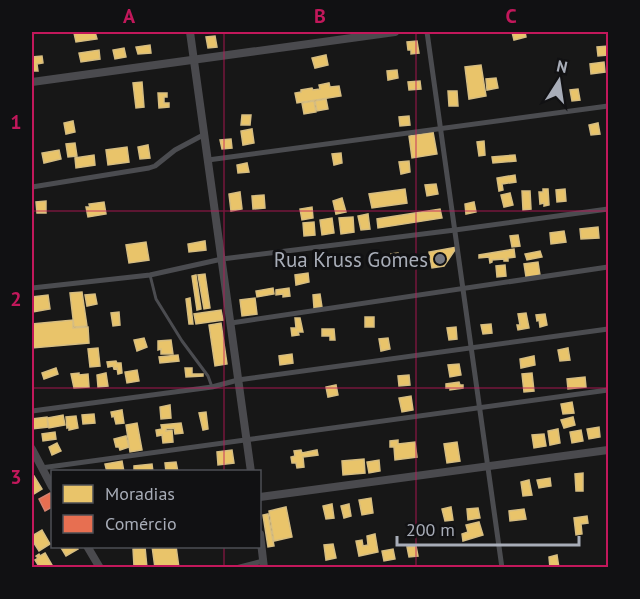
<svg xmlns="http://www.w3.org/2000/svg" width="640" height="599" font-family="'PT Sans',sans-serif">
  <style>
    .homes { fill: #e9c46a; stroke: #d6bd81; stroke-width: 1.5 }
    .shops { fill: #e76f51; stroke: #d48270; stroke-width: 1.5 }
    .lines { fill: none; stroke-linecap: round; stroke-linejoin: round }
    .lane { stroke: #4b4c50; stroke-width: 3 }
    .street { stroke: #4b4c50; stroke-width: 5 }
    .secondary { stroke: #4a4a4e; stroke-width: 8 }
    .grid { fill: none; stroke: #c2185b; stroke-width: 1.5; stroke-opacity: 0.55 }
    .poi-dot { fill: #757880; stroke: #111113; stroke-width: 2 }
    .labels { text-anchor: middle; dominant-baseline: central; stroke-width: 6; stroke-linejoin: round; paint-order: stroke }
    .poi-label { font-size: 21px; fill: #a8adb8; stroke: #111113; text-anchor: end }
    .neatline { fill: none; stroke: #c2185b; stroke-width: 2 }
    .grid-label { font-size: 20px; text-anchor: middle; font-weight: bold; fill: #c2185b }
  </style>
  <rect width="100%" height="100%" fill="#171717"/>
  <g class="homes">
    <path d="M 83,32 L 95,32 L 97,39 L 76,42 L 74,33 Z"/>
    <path d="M 512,32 L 525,32 L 526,37 L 514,40 Z"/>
    <path d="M 215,36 L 217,47 L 208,48 L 206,37 Z"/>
    <path d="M 417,41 L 419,53 L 411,54 L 411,50 L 408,50 L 407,42 Z"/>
    <path d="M 150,45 L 151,53 L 138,54 L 136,47 Z"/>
    <path d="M 608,46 L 608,55 L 598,56 L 597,47 Z"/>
    <path d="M 124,48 L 126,57 L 115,59 L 113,50 Z"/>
    <path d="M 99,50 L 100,59 L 81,62 L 79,53 Z"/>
    <path d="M 326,55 L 328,65 L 315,68 L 312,58 Z"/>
    <path d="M 42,56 L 43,63 L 37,64 L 38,71 L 32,71 L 32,57 Z"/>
    <path d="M 604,62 L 605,72 L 591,74 L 590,64 Z"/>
    <path d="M 481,65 L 486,96 L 469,99 L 465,67 Z"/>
    <path d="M 397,70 L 398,78 L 388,80 L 387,71 Z"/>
    <path d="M 496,78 L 498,88 L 487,90 L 486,79 Z"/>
    <path d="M 420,81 L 421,89 L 409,90 L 408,82 Z"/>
    <path d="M 142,82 L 144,107 L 136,108 L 133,83 Z"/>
    <path d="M 329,83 L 330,87 L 339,86 L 341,96 L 297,103 L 295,93 L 301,92 L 301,90 L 312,88 L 313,90 L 320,89 L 319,85 Z"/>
    <path d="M 578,89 L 580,100 L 572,101 L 570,90 Z"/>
    <path d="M 448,91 L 457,91 L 458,106 L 449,106 Z"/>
    <path d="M 158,93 L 167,93 L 167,97 L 164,97 L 164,103 L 169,103 L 169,107 L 159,108 Z"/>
    <path d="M 326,99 L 328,109 L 317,111 L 315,101 Z"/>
    <path d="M 314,101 L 316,112 L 304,114 L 302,103 Z"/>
    <path d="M 242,115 L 251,115 L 250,125 L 241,125 Z"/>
    <path d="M 409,116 L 410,125 L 400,126 L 399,117 Z"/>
    <path d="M 73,121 L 75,132 L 66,134 L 64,123 Z"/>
    <path d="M 598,123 L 600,134 L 591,135 L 589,125 Z"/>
    <path d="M 252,129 L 254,143 L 243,145 L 241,131 Z"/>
    <path d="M 433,132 L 437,154 L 412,158 L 409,136 Z"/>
    <path d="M 231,139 L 232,148 L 222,149 L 220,140 Z"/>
    <path d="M 484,141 L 485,155 L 479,156 L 477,142 Z"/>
    <path d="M 75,143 L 77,156 L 68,157 L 66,144 Z"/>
    <path d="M 148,145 L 150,158 L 140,159 L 138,147 Z"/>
    <path d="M 127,147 L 129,162 L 108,165 L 106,150 Z"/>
    <path d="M 59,150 L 61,159 L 44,163 L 42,153 Z"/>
    <path d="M 341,153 L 342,163 L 334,165 L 332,154 Z"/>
    <path d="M 94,155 L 95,165 L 76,168 L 75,158 Z"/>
    <path d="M 515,155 L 516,161 L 493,163 L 492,157 Z"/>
    <path d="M 409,161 L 410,172 L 401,174 L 399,162 Z"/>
    <path d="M 247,163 L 249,172 L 238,173 L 237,165 Z"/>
    <path d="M 515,175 L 516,182 L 502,184 L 503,190 L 499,191 L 497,178 Z"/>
    <path d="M 436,184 L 438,194 L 427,196 L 425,185 Z"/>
    <path d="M 405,189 L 407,203 L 372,208 L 369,194 Z"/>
    <path d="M 543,189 L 548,189 L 549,205 L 544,206 L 544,203 L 540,204 L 539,192 L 543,192 Z"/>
    <path d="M 565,189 L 566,201 L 557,202 L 556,190 Z"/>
    <path d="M 522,191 L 530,191 L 531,209 L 523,210 Z"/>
    <path d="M 240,192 L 242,209 L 231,211 L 229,194 Z"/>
    <path d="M 510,193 L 513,205 L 504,207 L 501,195 Z"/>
    <path d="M 264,195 L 265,208 L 253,209 L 252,196 Z"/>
    <path d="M 342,198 L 346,212 L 336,214 L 333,201 Z"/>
    <path d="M 46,201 L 46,213 L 37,213 L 36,202 Z"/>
    <path d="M 104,202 L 106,214 L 88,217 L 86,207 L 90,207 L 89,204 Z"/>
    <path d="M 474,202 L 476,212 L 466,214 L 465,204 Z"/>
    <path d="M 312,207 L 313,218 L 302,220 L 300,209 Z"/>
    <path d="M 440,209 L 442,218 L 378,228 L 377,219 Z"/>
    <path d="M 368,214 L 370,229 L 361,230 L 358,216 Z"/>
    <path d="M 353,217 L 354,232 L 341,234 L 339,218 Z"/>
    <path d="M 332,218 L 334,233 L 322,235 L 320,220 Z"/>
    <path d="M 314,222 L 315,235 L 304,236 L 303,223 Z"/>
    <path d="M 598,227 L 599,238 L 581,239 L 580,229 Z"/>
    <path d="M 564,231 L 566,242 L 551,244 L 550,233 Z"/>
    <path d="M 518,235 L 520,246 L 512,247 L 510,236 Z"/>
    <path d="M 205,241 L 206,250 L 189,252 L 188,244 Z"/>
    <path d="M 146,242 L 149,260 L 129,263 L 126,245 Z"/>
    <path d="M 457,247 L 444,266 L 432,268 L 429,252 Z"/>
    <path d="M 514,249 L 515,257 L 508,258 L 508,261 L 504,261 L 504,259 L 492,260 L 492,262 L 490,263 L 489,257 L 479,258 L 479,255 Z"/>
    <path d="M 540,251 L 542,257 L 527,260 L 525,254 Z"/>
    <path d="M 398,253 L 400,268 L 393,269 L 391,254 Z"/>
    <path d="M 538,262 L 540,275 L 526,277 L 524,264 Z"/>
    <path d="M 505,265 L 506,276 L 497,277 L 496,266 Z"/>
    <path d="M 308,273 L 309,282 L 296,285 L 295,275 Z"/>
    <path d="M 205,274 L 210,308 L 204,309 L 198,275 Z"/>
    <path d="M 196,275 L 201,309 L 197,310 L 192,276 Z"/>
    <path d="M 273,288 L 274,294 L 257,297 L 256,291 Z"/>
    <path d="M 289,288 L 290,296 L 283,297 L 283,294 L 276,295 L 276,290 Z"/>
    <path d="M 82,292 L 87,326 L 74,327 L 70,293 Z"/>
    <path d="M 95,294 L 97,304 L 87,306 L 85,295 Z"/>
    <path d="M 320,294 L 322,307 L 314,308 L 313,295 Z"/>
    <path d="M 48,295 L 50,309 L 32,312 L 32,297 Z"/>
    <path d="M 190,298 L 193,324 L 189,324 L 186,299 Z"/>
    <path d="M 255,298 L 257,314 L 242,316 L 240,300 Z"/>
    <path d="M 221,310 L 223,320 L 196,324 L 194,314 Z"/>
    <path d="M 119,312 L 120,325 L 113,326 L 111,313 Z"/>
    <path d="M 526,313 L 529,328 L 518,330 L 517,325 L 520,325 L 518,314 Z"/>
    <path d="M 545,314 L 547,325 L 540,327 L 539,320 L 537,321 L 536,315 Z"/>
    <rect x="365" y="317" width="9" height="10"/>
    <path d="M 295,318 L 300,318 L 303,332 L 298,332 L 299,335 L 292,336 L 291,328 L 296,328 Z"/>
    <path d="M 73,320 L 73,328 L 88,327 L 89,343 L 32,348 L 32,324 Z"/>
    <path d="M 221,323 L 227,364 L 215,366 L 209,325 Z"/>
    <path d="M 491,324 L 492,333 L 483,334 L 481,325 Z"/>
    <path d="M 456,327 L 457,339 L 449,340 L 447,328 Z"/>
    <path d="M 322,329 L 334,329 L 335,340 L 330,340 L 330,336 L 322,336 Z"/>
    <path d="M 144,338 L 147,347 L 137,351 L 134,340 Z"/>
    <path d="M 388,338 L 390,349 L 381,351 L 379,339 Z"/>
    <path d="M 171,340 L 173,354 L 161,354 L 161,349 L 158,350 L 158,341 Z"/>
    <path d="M 98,348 L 100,366 L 90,367 L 88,349 Z"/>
    <path d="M 568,348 L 570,360 L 560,361 L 558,350 Z"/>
    <path d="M 292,354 L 293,363 L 280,365 L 279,356 Z"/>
    <path d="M 178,355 L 179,361 L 160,363 L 159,357 Z"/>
    <path d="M 534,356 L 535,365 L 521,368 L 520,359 Z"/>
    <path d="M 116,361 L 117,363 L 121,363 L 122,373 L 118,374 L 117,368 L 114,369 L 113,366 L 108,367 L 107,362 Z"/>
    <path d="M 459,364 L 461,375 L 450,377 L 448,365 Z"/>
    <path d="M 56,368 L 58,374 L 44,379 L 42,373 Z"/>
    <path d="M 185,368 L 192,368 L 192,374 L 203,374 L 203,376 L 186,377 Z"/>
    <path d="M 137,370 L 139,381 L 127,383 L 125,372 Z"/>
    <path d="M 79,373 L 79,375 L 88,374 L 89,387 L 74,388 L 71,374 Z"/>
    <path d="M 106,373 L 108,386 L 98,387 L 97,375 Z"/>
    <path d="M 532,373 L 534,391 L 524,392 L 522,374 Z"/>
    <path d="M 409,375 L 410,385 L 399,386 L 398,376 Z"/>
    <path d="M 585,377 L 586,387 L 568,389 L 567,379 Z"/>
    <path d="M 459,382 L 460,385 L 463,385 L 463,388 L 450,390 L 450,388 L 446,388 L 446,384 Z"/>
    <path d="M 336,385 L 338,395 L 328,397 L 326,387 Z"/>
    <path d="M 411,396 L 413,410 L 402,412 L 399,398 Z"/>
    <path d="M 572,402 L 574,413 L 563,414 L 561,404 Z"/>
    <path d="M 170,405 L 171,418 L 161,419 L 160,407 Z"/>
    <path d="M 122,410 L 124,423 L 116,424 L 114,416 L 112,417 L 111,412 Z"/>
    <path d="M 206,412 L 208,429 L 203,430 L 199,413 Z"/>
    <path d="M 94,414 L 95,423 L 83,424 L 82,415 Z"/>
    <path d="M 63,415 L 65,425 L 49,428 L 47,418 Z"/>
    <path d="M 76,416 L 78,428 L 69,430 L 69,427 L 67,428 L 66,417 Z"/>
    <path d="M 47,417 L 48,427 L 32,429 L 32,419 Z"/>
    <path d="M 573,417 L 575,425 L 564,428 L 561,420 Z"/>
    <path d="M 137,423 L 142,450 L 130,452 L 126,425 Z"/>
    <path d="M 181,423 L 183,433 L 175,434 L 174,428 L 166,429 L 166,431 L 172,430 L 173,442 L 163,443 L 162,435 L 157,436 L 156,430 L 162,429 L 161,425 Z"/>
    <path d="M 599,427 L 600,437 L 589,439 L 587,429 Z"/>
    <path d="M 558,429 L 560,443 L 550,445 L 548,431 Z"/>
    <path d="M 581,430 L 583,441 L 572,443 L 570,432 Z"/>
    <path d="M 55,432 L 56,439 L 43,441 L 42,434 Z"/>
    <path d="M 544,434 L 546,446 L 534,448 L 532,435 Z"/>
    <path d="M 126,436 L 129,447 L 120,450 L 119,447 L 116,447 L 114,439 Z"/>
    <path d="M 398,440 L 398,444 L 415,442 L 417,457 L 395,460 L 394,447 L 390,447 L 390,441 Z"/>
    <path d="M 457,442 L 460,461 L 447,463 L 444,444 Z"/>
    <path d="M 57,443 L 61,451 L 52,455 L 49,447 Z"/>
    <path d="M 232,450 L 234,463 L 218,465 L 217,452 Z"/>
    <path d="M 301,450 L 302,453 L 317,450 L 318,455 L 303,457 L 304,467 L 297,468 L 296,463 L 292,463 L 291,457 L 295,456 L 294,451 Z"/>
    <path d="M 364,459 L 365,473 L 343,475 L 342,461 Z"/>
    <path d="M 379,460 L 380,471 L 369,473 L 367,462 Z"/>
    <path d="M 122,461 L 124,472 L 107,472 L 105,464 Z"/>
    <path d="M 176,462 L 178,472 L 166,472 L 165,463 Z"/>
    <path d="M 152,464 L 153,472 L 134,472 L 134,466 Z"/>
    <path d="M 583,473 L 583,491 L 576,491 L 575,474 Z"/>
    <path d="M 34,476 L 42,489 L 34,494 L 32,490 L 32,477 Z"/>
    <path d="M 550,478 L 551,486 L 539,488 L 537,480 Z"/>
    <path d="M 529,480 L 532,495 L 523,496 L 521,482 Z"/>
    <path d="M 371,498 L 373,513 L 362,515 L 359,500 Z"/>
    <path d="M 332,504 L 334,518 L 326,519 L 323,506 Z"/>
    <path d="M 349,504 L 351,516 L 344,518 L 341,506 Z"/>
    <path d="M 286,507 L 292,537 L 274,541 L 269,511 Z"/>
    <path d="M 451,507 L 453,520 L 445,521 L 442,509 Z"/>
    <path d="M 478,508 L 480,518 L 468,520 L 467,509 Z"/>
    <path d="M 524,509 L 526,519 L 510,521 L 509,511 Z"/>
    <path d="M 268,514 L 274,546 L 268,547 L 263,515 Z"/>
    <path d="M 587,516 L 588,523 L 581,524 L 582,534 L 576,535 L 574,518 Z"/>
    <path d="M 479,522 L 483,535 L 463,541 L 462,534 L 468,532 L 466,525 Z"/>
    <path d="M 42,530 L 50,544 L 39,551 L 32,540 L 32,536 Z"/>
    <path d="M 375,534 L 378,552 L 359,556 L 356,541 L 362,540 L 363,546 L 368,545 L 367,536 Z"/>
    <path d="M 333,544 L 336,558 L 326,560 L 324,545 Z"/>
    <path d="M 60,546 L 76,546 L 78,549 L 66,556 Z"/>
    <path d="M 152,546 L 176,546 L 179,568 L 155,568 Z"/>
    <path d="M 416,546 L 418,556 L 409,557 L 407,547 Z"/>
    <path d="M 145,547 L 147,568 L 131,568 L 134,566 L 133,549 Z"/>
    <path d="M 393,549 L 395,559 L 384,561 L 382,551 Z"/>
    <path d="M 45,553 L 52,565 L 48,568 L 40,568 L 35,560 L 38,558 L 36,556 L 39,554 L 40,556 Z"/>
    <path d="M 557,555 L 559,568 L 550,568 L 549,557 Z"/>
  </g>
  <path class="shops" d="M 50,493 L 52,498 L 52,507 L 45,511 L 39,499 Z"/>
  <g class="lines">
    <path class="lane" d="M 150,275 L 156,299 L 182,341 L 208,376 L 212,387"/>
    <g class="street">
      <path d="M 32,32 L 33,32"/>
      <path d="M 427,32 L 502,568"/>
      <path d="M 208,160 L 608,106"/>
      <path d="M 32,187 L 149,168 L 155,166 L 175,150 L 205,134"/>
      <path d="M 32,288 L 150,275 L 222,259 L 455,230 L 608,209"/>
      <path d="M 231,323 L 608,267"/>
      <path d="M 32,411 L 212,387 L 238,380 L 608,329"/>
      <path d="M 41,468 L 608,390"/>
      <path d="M 236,568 L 263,561"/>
    </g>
    <g class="secondary">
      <path d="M 190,32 L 251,472"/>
      <path d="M 32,82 L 395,32"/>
      <path d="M 32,449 L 52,487"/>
      <path d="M 260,497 L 608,450"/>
      <path d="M 260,534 L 264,568"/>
      <path d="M 87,546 L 100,568"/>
    </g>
  </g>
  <path class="grid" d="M 224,32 L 224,472M 416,32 L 416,568M 32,211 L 608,211M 32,388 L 608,388M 224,546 L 224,568"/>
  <circle class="poi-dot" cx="440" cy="259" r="6"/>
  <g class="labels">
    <g class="poi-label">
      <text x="428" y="259">Rua Kruss Gomes</text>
    </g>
  </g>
  <rect width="640" height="599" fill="none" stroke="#111113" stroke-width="66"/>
  <rect x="51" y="470" width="210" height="78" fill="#111113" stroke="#4d4f55" stroke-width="1.5"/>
  <rect x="63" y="485" width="30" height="18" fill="#e9c46a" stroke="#4d4f55" stroke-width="1.5"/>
  <text x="105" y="500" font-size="18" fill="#a8adb8">Moradias</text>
  <rect x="63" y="515" width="30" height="18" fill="#e76f51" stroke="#4d4f55" stroke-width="1.5"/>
  <text x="105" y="530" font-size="18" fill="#a8adb8">Comércio</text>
  <g transform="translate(559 81) rotate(12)" stroke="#111113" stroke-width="4.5" paint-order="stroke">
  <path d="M0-4.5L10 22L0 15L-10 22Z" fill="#a8adb8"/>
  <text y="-9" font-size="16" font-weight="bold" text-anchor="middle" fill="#a8adb8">N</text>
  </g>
  <path d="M397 536v9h182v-9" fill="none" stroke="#a8adb8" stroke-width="3"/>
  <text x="406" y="536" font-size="18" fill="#a8adb8" stroke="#111113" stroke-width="4.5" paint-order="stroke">200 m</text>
  <rect x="33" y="33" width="574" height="533" class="neatline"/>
  <g class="grid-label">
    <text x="129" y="23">A</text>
    <text x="320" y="23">B</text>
    <text x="511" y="23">C</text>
    <text x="16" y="129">1</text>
    <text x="16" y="306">2</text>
    <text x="16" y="484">3</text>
  </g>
</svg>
